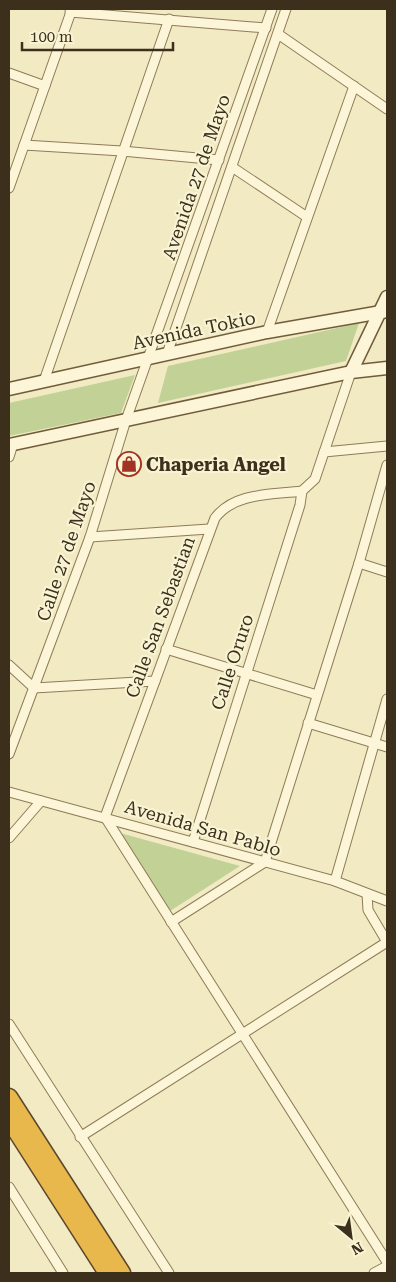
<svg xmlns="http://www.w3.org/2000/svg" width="396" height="1282" font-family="'Roboto Serif',serif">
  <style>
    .green { fill: #c2d195 }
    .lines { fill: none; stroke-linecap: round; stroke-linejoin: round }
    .street-casing { stroke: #8e7c58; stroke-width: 11 }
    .secondary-casing { stroke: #705c3b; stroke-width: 15 }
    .highway-casing { stroke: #5b482c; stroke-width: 19 }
    .street { stroke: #fcf5d7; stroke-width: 9 }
    .secondary { stroke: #fcf5d7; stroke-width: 12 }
    .highway { stroke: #e8b84c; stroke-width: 16 }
    .labels { text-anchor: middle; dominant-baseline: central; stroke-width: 4.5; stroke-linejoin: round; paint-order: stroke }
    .street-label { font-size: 18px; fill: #3c301d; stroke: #f8f3d3 }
    .poi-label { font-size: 18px; font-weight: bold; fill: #3c301d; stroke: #f8f3d3; text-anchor: start }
  </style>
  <rect width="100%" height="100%" fill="#f2eac3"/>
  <g class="green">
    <path d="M 359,323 L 346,361 L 158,403 L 168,366 Z"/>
    <path d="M 135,375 L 121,413 L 9,436 L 9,403 Z"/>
    <path d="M 120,833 L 240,866 L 170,911 Z"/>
  </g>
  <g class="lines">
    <defs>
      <g id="street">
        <path d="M 70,12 L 266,28"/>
        <path d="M 278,34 L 387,109"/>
        <path d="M 9,73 L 45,86"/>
        <path d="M 24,145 L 122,151 L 219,160"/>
        <path d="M 232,167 L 307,217"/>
        <path d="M 9,188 L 72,9"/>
        <path d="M 267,332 L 354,86"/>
        <path d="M 167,354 L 286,9"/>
        <path d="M 351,372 L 315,479 L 302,491 C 272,495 235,492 215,518 L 105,817 L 387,1262"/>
        <path d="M 44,381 L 169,19"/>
        <path d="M 324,452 L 387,446"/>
        <path d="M 9,457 L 13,444"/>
        <path d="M 90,537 L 209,529"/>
        <path d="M 359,563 L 387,572"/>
        <path d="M 166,649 L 317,695"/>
        <path d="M 9,665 L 34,688 L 155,681"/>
        <path d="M 308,723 L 387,747"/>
        <path d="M 9,754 L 90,537 L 126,420 L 272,9"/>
        <path d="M 9,792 L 335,881 L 387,901"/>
        <path d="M 9,838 L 41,801"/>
        <path d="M 193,842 L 300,505 L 302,491"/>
        <path d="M 335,881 L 387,699"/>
        <path d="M 367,894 L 368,910 L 387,942"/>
        <path d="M 171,922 L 265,862 L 359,563 L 387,465"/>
        <path d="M 9,1024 L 169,1273"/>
        <path d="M 80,1137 L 387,942"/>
        <path d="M 9,1187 L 63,1273"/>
        <path d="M 374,1273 L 387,1266"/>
      </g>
      <g id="secondary">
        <path d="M 351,372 L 387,297"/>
        <path d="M 9,389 L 267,332 L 387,311"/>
        <path d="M 9,445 L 351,372 L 387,368"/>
      </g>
      <g id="highway">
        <path d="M 9,1097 L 122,1273"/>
        <path d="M 9,1120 L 107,1273"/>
      </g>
    </defs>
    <use href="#street" class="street-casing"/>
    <use href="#secondary" class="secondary-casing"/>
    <use href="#highway" class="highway-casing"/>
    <use href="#street" class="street"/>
    <use href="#secondary" class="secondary"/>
    <use href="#highway" class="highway"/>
  </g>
  <defs>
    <symbol id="shop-ring" viewBox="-11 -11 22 22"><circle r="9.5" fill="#f8f3d3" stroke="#a23222" stroke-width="1.5"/><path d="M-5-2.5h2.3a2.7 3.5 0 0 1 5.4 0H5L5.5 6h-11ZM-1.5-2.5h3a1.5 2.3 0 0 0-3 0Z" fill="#a23222"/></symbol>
  </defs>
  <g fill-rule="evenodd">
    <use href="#shop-ring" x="115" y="450" width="28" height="28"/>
  </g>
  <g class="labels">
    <g class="street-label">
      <text transform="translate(196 177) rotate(-71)">Avenida 27 de Mayo</text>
      <text transform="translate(194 330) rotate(-12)">Avenida Tokio</text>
      <text transform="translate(66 551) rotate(-71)">Calle 27 de Mayo</text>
      <text transform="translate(160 617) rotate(-70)">Calle San Sebastian</text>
      <text transform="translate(232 662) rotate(-72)">Calle Oruro</text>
      <text transform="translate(203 828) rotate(16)">Avenida San Pablo</text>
    </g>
    <g class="poi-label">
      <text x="146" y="464">Chaperia Angel</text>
    </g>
  </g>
  <rect width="396" height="1282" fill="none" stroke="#3c301d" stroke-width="20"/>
  <g transform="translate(351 1237) rotate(151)" stroke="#f8f3d3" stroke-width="4" paint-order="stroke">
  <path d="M0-4L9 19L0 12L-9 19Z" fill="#3c301d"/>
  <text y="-8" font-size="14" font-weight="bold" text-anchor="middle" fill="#3c301d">N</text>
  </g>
  <path d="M22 42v8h151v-8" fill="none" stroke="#3c301d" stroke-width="2.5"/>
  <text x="30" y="42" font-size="15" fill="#3c301d" stroke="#f8f3d3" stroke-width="4" paint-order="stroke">100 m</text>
</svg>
